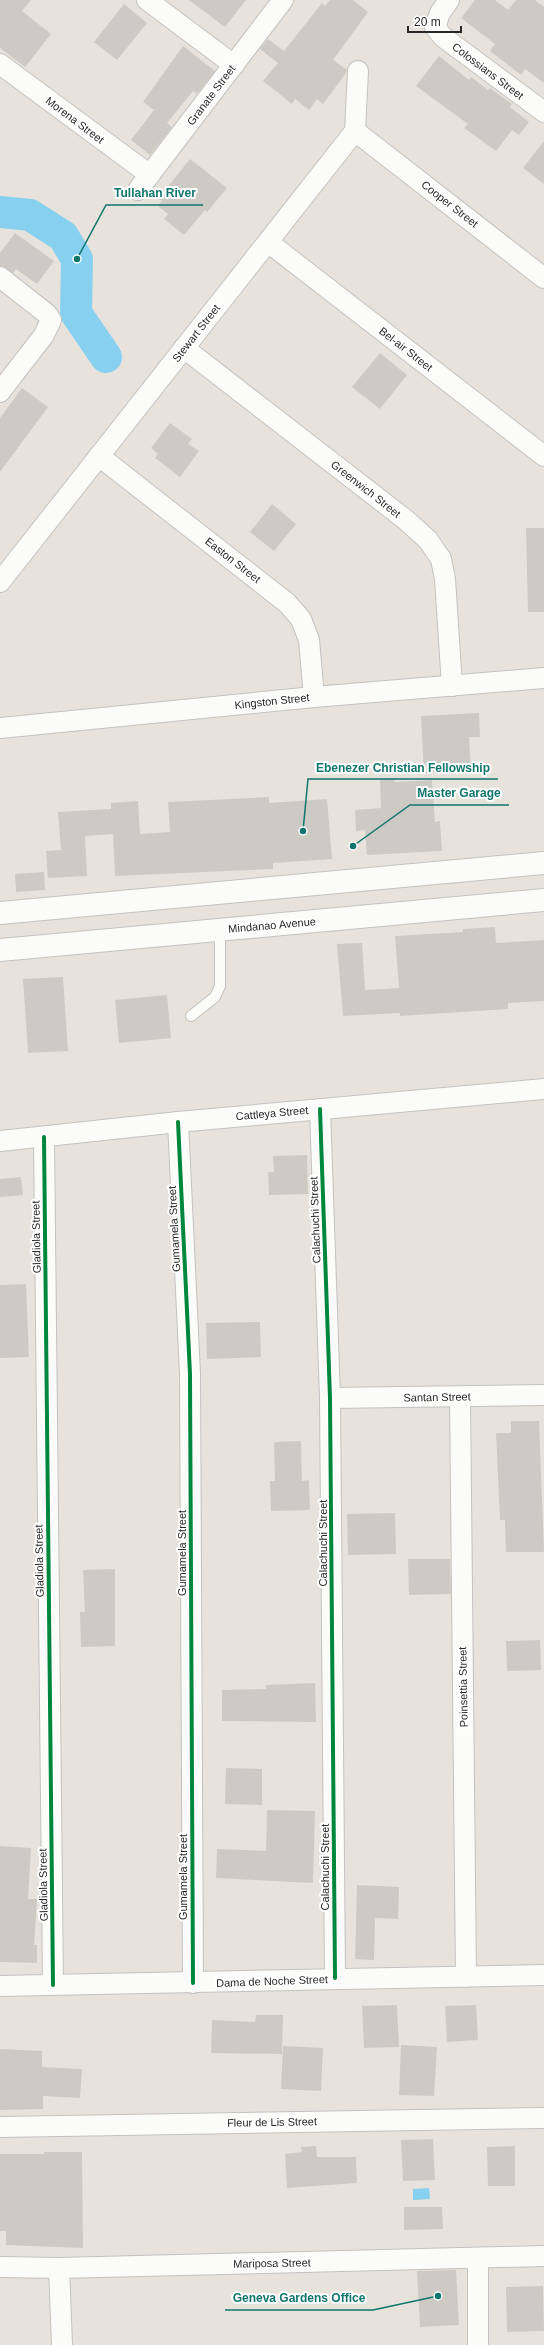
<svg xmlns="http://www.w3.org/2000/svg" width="544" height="2345" font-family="Helvetica,sans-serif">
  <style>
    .water { fill: #88d0f0 }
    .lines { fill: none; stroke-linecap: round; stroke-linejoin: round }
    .river { stroke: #88d0f0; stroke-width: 32 }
    .building { fill: #cdcac5 }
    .lane-casing { stroke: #c3c2c2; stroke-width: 12 }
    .street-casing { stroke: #c3c2c2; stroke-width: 22 }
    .secondary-casing { stroke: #c3c2c2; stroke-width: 24 }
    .lane { stroke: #fbfbfa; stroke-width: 10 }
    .street { stroke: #fbfbfa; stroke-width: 20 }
    .secondary { stroke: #fbfbfa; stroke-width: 22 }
    .cycleway-casing { stroke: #fff; stroke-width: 6 }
    .cycleway { stroke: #00873e; stroke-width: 4 }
    .labels { text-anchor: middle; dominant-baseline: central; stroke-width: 4; stroke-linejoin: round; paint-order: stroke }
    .street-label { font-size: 11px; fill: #272727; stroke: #fff }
    .leader { fill: none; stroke: #0f766e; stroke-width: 1.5 }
    .callout-dot { fill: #0f766e; stroke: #fff; stroke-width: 1.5 }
    .callout-label { font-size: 12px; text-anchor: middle; font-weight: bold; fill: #0f766e; stroke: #fff; stroke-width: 4; stroke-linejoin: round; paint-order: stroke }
  </style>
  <rect width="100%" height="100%" fill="#e7e3dc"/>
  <path class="water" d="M 429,2188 L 430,2199 L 413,2200 L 413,2189 Z"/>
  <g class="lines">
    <path class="river" d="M 0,212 L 30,215 L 63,236 L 77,259 L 76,313 L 106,357"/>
  </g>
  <g class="building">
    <path d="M 0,0 L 31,0 L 22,11 L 51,34 L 25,67 L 0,48 Z"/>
    <path d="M 189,0 L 246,0 L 225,27 Z"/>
    <path d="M 330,0 L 353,0 L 368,12 L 333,60 L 347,70 L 346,73 L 323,104 L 317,99 L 309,110 L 295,99 L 292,104 L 263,81 L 278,63 L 260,49 L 268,39 L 284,51 L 322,3 L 325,6 Z"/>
    <path d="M 475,0 L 495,0 L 508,10 L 516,0 L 535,0 L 544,7 L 544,83 L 525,69 L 521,75 L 490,51 L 495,44 L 461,18 Z"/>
    <path d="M 124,4 L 147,23 L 117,60 L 94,42 Z"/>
    <path d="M 183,46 L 215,71 L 197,94 L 193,91 L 167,123 L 172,127 L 150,155 L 131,140 L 154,110 L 143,102 Z"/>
    <path d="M 439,56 L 469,80 L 471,77 L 488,90 L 490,88 L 512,104 L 510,107 L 529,122 L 519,135 L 512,130 L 496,151 L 464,128 L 468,124 L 416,86 Z"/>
    <path d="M 544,141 L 544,184 L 523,168 Z"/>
    <path d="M 190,159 L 227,188 L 207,212 L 205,210 L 184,235 L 164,219 L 168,214 L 158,206 L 162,201 L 158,199 Z"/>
    <path d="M 15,233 L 54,261 L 37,284 L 16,269 L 13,273 L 0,266 L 0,253 Z"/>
    <path d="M 380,353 L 407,375 L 380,409 L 352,387 Z"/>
    <path d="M 22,388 L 48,407 L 0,472 L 0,418 Z"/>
    <path d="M 170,423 L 192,439 L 188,444 L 199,451 L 180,477 L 155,458 L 158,454 L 151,448 Z"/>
    <path d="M 272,504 L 296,524 L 274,551 L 250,532 Z"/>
    <path d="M 526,528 L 544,528 L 544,612 L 528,612 Z"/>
    <path d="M 479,713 L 480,737 L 469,737 L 471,770 L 424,773 L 421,716 Z"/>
    <path d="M 394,778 L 395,782 L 432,780 L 435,822 L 440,821 L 442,851 L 367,855 L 365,830 L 356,831 L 355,810 L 381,808 L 380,779 Z"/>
    <path d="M 269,797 L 269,803 L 327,799 L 332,859 L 273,863 L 273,869 L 115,876 L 113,834 L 85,836 L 87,876 L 48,878 L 46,851 L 61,850 L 58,812 L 111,809 L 111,803 L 138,801 L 140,834 L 170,832 L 168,802 Z"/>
    <path d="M 44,872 L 45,890 L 16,892 L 15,874 Z"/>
    <path d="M 495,927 L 496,943 L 544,940 L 544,1001 L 508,1003 L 508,1009 L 400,1016 L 400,1013 L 343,1016 L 337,944 L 362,943 L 365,990 L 399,988 L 395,936 L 463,932 L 463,929 Z"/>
    <path d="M 63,977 L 68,1051 L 28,1053 L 23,979 Z"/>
    <path d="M 167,995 L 171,1038 L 119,1043 L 115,1000 Z"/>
    <path d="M 307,1155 L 308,1194 L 269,1195 L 268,1172 L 274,1172 L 273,1156 Z"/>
    <path d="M 21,1177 L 23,1195 L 0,1197 L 0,1179 Z"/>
    <path d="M 26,1284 L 29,1357 L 0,1358 L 0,1285 Z"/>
    <path d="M 260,1322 L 261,1357 L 207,1359 L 206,1323 Z"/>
    <path d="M 511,1421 L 539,1421 L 544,1552 L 506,1552 L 505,1520 L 500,1520 L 496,1433 L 511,1433 Z"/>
    <path d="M 301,1441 L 302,1481 L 309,1480 L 310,1510 L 271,1511 L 270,1481 L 275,1481 L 274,1442 Z"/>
    <path d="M 395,1513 L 396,1554 L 348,1555 L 347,1514 Z"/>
    <path d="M 408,1559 L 450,1559 L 451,1594 L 409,1595 Z"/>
    <path d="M 115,1569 L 115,1646 L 81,1647 L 80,1612 L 85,1612 L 83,1570 Z"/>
    <path d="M 540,1640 L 541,1670 L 507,1671 L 506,1641 Z"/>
    <path d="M 315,1683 L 316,1722 L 222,1721 L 222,1690 L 266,1689 L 266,1685 Z"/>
    <path d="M 226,1768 L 262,1769 L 262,1805 L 225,1804 Z"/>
    <path d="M 267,1810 L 315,1811 L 313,1883 L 216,1878 L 217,1849 L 266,1851 Z"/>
    <path d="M 0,1846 L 31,1848 L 28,1899 L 37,1899 L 34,1945 L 37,1945 L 37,1963 L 0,1962 Z"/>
    <path d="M 357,1885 L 399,1887 L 398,1919 L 375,1918 L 374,1960 L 355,1959 Z"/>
    <path d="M 397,2005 L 399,2047 L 364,2048 L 362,2006 Z"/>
    <path d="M 476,2005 L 478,2040 L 447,2042 L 445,2006 Z"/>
    <path d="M 256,2015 L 283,2015 L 282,2054 L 211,2053 L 212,2020 L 255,2022 Z"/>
    <path d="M 401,2045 L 437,2047 L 434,2096 L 399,2095 Z"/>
    <path d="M 283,2046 L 323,2048 L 321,2091 L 281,2089 Z"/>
    <path d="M 0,2049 L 42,2051 L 42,2067 L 82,2069 L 80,2098 L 43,2096 L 43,2109 L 0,2110 Z"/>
    <path d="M 433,2139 L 435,2180 L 403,2181 L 401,2140 Z"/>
    <path d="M 316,2146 L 317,2157 L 356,2157 L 357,2183 L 287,2188 L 285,2154 L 302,2152 L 301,2147 Z"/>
    <path d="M 515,2146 L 515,2186 L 488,2186 L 487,2147 Z"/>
    <path d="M 44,2152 L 82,2152 L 83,2248 L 6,2245 L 6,2231 L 0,2231 L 0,2154 L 44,2154 Z"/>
    <path d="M 404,2207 L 442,2207 L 443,2229 L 404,2230 Z"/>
    <path d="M 456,2270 L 459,2325 L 420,2327 L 417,2271 Z"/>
    <path d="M 543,2286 L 544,2331 L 507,2332 L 506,2287 Z"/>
  </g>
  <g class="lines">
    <defs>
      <path id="lane" d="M 191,1016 L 215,997 L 220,986 L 220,930"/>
      <g id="street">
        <path d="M 147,0 L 234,65"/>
        <path d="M 449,0 L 440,13 L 435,27 L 443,37 L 544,112"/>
        <path d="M 0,64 L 150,175"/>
        <path d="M 355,131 L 544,278"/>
        <path d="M 138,190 L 283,0"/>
        <path d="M 268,242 L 544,456"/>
        <path d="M 0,277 L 47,314 L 51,320 L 44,335 L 0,392"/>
        <path d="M 184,348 L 406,520 L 428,540 L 441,559 L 445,579 L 452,686"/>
        <path d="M 99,456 L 287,603 L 301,619 L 309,640 L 314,697"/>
        <path d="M 0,582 L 355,131 L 358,71"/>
        <path d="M 0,728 L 314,697 L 544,678"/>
        <path d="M 320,1109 L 330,1398 L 335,1978"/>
        <path d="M 178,1122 L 190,1374 L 193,1983"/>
        <path d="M 44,1137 L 53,1985"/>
        <path d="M 0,1141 L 178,1122 L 544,1089"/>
        <path d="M 460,1397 L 466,1977"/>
        <path d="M 330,1398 L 544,1395"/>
        <path d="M 0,1986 L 544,1975"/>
        <path d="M 0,2127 L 544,2118"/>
        <path d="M 0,2267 L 59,2268 L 544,2256"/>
        <path d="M 59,2268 L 62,2345"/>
        <path d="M 478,2345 L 478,2258"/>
      </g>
      <g id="secondary">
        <path d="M 0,913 L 544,863"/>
        <path d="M 0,950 L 544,900"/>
      </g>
    </defs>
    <use href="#lane" class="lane-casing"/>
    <use href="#street" class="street-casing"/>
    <use href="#secondary" class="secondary-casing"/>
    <use href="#lane" class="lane"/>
    <use href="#street" class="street"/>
    <use href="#secondary" class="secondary"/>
    <defs>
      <g id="cycleway">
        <path d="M 320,1109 L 330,1398 L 335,1978"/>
        <path d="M 178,1122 L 190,1374 L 193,1983"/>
        <path d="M 44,1137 L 53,1985"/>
      </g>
    </defs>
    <use href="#cycleway" class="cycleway-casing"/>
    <use href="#cycleway" class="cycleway"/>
  </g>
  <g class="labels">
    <g class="street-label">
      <text transform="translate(488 71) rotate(37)">Colossians Street</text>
      <text transform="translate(211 95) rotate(-53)">Granate Street</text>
      <text transform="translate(75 120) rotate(37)">Morena Street</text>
      <text transform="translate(450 204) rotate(38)">Cooper Street</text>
      <text transform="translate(196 333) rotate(-52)">Stewart Street</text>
      <text transform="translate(406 349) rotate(38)">Bel-air Street</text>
      <text transform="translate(366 489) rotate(38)">Greenwich Street</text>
      <text transform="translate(233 560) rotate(38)">Easton Street</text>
      <text transform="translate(272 701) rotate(-6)">Kingston Street</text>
      <text transform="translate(272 925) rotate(-5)">Mindanao Avenue</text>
      <text transform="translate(272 1113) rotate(-5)">Cattleya Street</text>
      <text transform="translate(315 1220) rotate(-92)">Calachuchi Street</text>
      <text transform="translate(174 1229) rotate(-93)">Gumamela Street</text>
      <text transform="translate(36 1237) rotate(-91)">Gladiola Street</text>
      <text transform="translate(437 1397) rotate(-1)">Santan Street</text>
      <text transform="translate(323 1543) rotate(-90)">Calachuchi Street</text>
      <text transform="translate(182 1553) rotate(-90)">Gumamela Street</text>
      <text transform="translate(39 1561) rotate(-91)">Gladiola Street</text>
      <text transform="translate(463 1687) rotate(-91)">Poinsettia Street</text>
      <text transform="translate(325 1867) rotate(-90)">Calachuchi Street</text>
      <text transform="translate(183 1877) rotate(-90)">Gumamela Street</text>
      <text transform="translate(43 1885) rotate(-91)">Gladiola Street</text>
      <text transform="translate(272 1981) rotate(-2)">Dama de Noche Street</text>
      <text transform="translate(272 2122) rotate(-1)">Fleur de Lis Street</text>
      <text transform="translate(272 2263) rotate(-1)">Mariposa Street</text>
    </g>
  </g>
  <path class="leader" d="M77 259L106 205H203M303 831L308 779H498M353 846L410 805H509M438 2296L373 2310H225"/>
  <g class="callout-dot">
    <circle cx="77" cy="259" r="4"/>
    <circle cx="303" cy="831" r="4"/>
    <circle cx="353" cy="846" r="4"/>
    <circle cx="438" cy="2296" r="4"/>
  </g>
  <g class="callout-label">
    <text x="155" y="197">Tullahan River</text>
    <text x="403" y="772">Ebenezer Christian Fellowship</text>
    <text x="459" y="797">Master Garage</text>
    <text x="299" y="2302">Geneva Gardens Office</text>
  </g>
  <path d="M408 26v6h53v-6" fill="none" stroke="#272727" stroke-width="2"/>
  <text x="414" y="26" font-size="12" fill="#272727" stroke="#ffffff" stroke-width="3" paint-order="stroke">20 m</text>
</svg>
